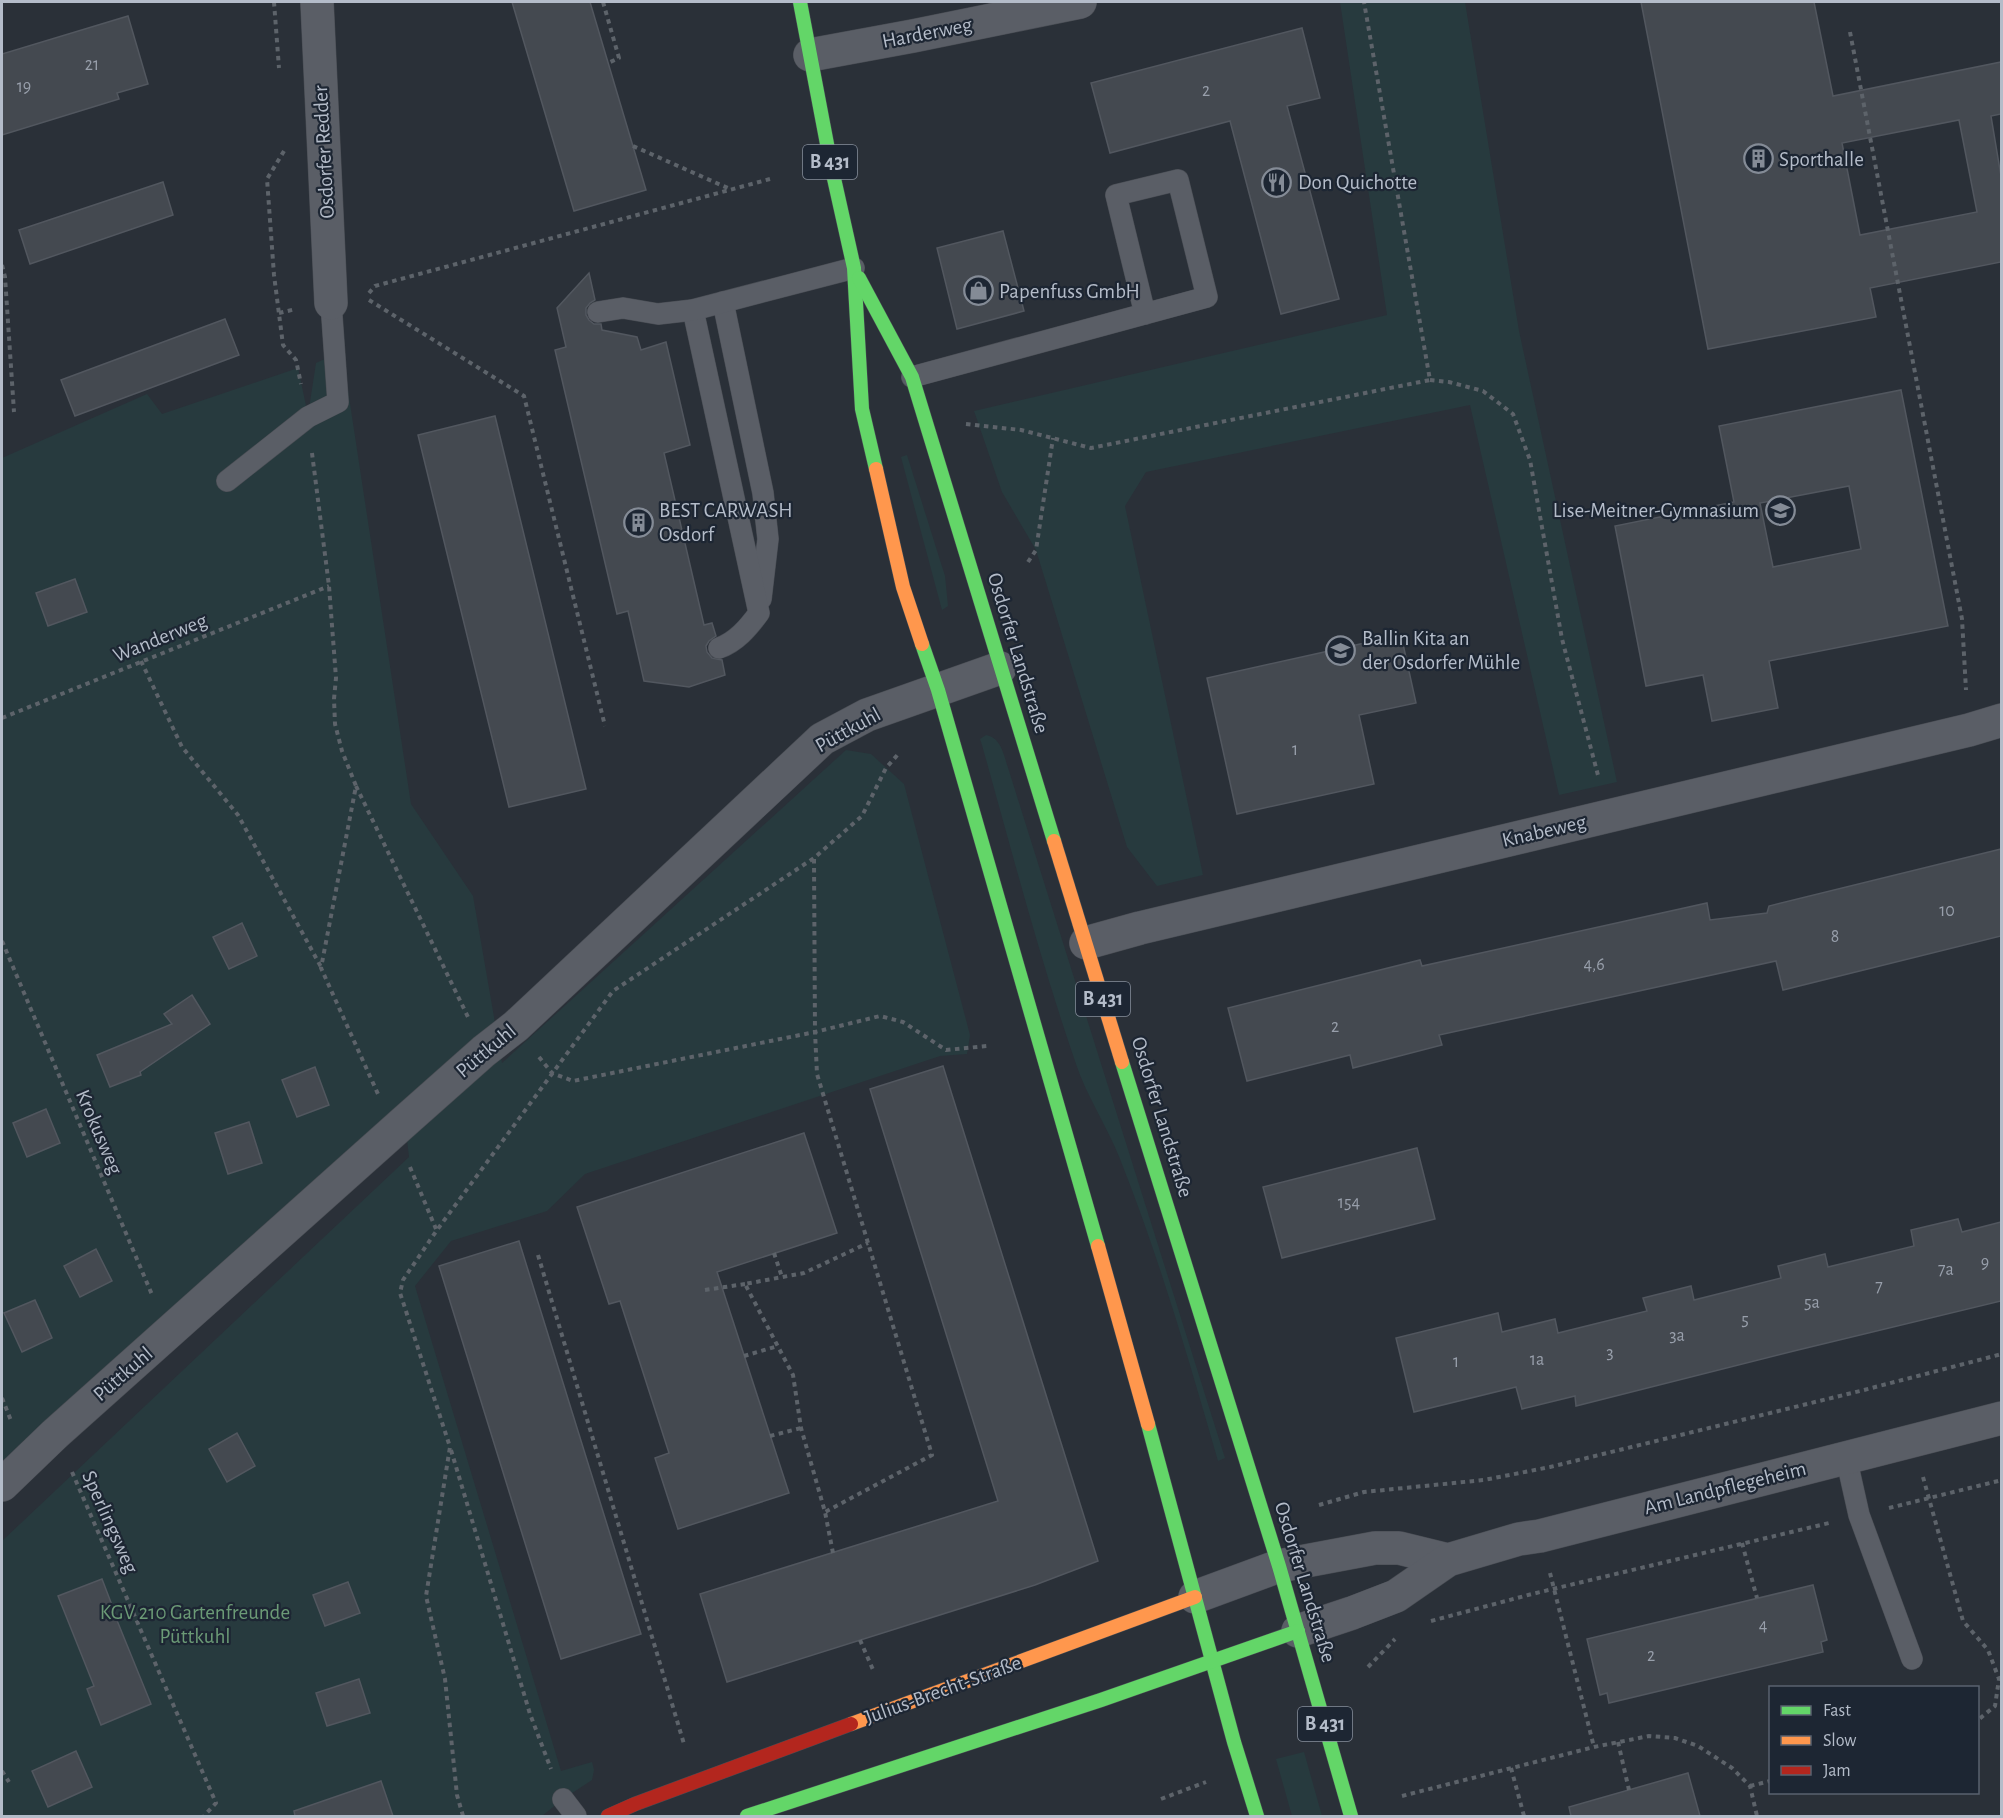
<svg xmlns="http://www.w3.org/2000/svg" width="2003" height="1818" font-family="'Alegreya Sans',sans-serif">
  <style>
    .green { fill: #273a3e }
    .building { fill: #444950; stroke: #52575f; stroke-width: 1.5; fill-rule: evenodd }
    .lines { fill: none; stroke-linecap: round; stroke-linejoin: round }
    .lane-casing { stroke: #484c53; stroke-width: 22 }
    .street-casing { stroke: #484c53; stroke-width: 34 }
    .fast-casing { stroke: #484c53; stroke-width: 15 }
    .slow-casing { stroke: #484c53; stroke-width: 15 }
    .jam-casing { stroke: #484c53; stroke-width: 15 }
    .path { stroke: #5d636a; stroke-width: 4; stroke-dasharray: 4.5 4.5; stroke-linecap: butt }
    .lane { stroke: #5a5e66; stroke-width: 21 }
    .street { stroke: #5a5e66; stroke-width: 33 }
    .fast { stroke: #63d668; stroke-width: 14 }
    .slow { stroke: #ff974d; stroke-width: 14 }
    .jam { stroke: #b3261e; stroke-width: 14 }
    .labels { text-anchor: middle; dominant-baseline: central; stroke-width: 4.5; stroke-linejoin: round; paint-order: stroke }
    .number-label { font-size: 18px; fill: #989fab }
    .shield { fill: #1d2633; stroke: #878f9c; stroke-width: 1.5 }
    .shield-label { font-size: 20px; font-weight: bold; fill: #b4bcc9 }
    .street-label { font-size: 21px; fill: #b4bcc9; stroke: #1d2633 }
    .poi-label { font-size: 21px; fill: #b4bcc9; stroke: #1d2633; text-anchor: start }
    .park-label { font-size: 21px; fill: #6b9a76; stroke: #1d2633 }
  </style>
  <rect width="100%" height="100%" fill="#2a3038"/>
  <g class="green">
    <path d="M 1340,2 L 1465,2 L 1519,331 L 1617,782 L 1559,795 L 1470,405 L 1146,472 L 1125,506 L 1203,875 L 1157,886 L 1127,847 L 1036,550 L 1002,492 L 974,411 L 1387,315 Z"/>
    <path d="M 342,351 L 411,804 L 473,896 L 502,1063 L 846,750 L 871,754 L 904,784 L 970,1035 L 967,1054 L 940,1056 L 585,1174 L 547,1211 L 451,1241 L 415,1286 L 561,1771 L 592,1762 L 594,1770 L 592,1780 L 563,1799 L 542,1816 L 2,1816 L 2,1541 L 409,1157 L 405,1122 L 2,1483 L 2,458 L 147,394 L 162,414 L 298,368 L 308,415 L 316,363 Z"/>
    <path d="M 907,455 L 945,576 L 948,606 L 942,610 L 901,457 Z"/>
    <path d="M 986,735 C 997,737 1001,746 1004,755 L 1225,1458 L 1218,1461 C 1189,1360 1159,1257 1120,1159 C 1107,1126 1087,1097 1076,1064 C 1040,960 1012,852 982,745 L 980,739 Z"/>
    <path d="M 1304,1752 L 1322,1816 L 1292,1816 L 1276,1759 Z"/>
  </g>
  <g class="building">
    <path d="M 512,2 L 590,2 L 646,190 L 574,211 Z"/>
    <path d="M 1641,2 L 1814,2 L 1833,96 L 2001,62 L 2001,114 L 1991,116 L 2001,176 L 2001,262 L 1870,288 L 1876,317 L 1708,349 ZM 1959,120 L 1977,212 L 1860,235 L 1842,143 Z"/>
    <path d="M 128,16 L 148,84 L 117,93 L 119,99 L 2,135 L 2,54 Z"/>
    <path d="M 1302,28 L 1320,98 L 1287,106 L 1339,299 L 1281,314 L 1230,121 L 1110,153 L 1091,83 Z"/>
    <path d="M 163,182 L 173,215 L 30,264 L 19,230 Z"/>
    <path d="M 1003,231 L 1024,311 L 957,329 L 937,248 Z"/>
    <path d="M 589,273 L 595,300 L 590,303 L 586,308 L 586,315 L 589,320 L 594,324 L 601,324 L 602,330 L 637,337 L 641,350 L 666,342 L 690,445 L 664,453 L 704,625 L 712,623 L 716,636 L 709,641 L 706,646 L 707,652 L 712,658 L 722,660 L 725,675 L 689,687 L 644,681 L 628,611 L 617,614 L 555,350 L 566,347 L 557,308 Z"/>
    <path d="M 225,319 L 239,355 L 75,416 L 61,380 Z"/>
    <path d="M 1901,390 L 1948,626 L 1769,661 L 1778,708 L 1712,721 L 1703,675 L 1646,686 L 1615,526 L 1734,502 L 1719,426 ZM 1849,486 L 1861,549 L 1773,567 L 1760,503 Z"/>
    <path d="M 495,416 L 586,789 L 509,807 L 418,435 Z"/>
    <path d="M 75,579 L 87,612 L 48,626 L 36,593 Z"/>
    <path d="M 1401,635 L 1416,703 L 1359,715 L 1374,784 L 1237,814 L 1207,678 Z"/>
    <path d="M 2001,849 L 2001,936 L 1783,990 L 1776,961 L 1439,1035 L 1442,1045 L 1353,1068 L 1350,1055 L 1247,1081 L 1228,1008 L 1420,960 L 1422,966 L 1707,903 L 1710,920 L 1767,913 L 1769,906 Z"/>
    <path d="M 242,923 L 257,956 L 229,969 L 213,937 Z"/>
    <path d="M 192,995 L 210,1024 L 140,1072 L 141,1075 L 110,1087 L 97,1055 L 172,1024 L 164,1014 Z"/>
    <path d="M 943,1066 L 1098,1561 L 1035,1585 L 727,1682 L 700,1594 L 998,1501 L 870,1089 Z"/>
    <path d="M 315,1067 L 329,1105 L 297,1117 L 282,1080 Z"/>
    <path d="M 46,1109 L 60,1143 L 27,1157 L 13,1123 Z"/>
    <path d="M 249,1122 L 262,1163 L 228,1174 L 215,1133 Z"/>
    <path d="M 804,1133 L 837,1233 L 717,1272 L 789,1493 L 678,1529 L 655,1458 L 669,1453 L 620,1301 L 609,1304 L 577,1207 Z"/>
    <path d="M 1417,1148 L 1435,1219 L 1282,1258 L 1263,1187 Z"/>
    <path d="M 1958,1219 L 1962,1232 L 2001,1222 L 2001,1301 L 1798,1350 L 1576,1406 L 1575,1396 L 1522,1409 L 1516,1387 L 1414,1412 L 1396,1338 L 1498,1313 L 1502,1332 L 1555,1319 L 1558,1333 L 1647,1311 L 1643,1298 L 1691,1286 L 1694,1300 L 1781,1278 L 1778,1266 L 1825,1254 L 1828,1267 L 1914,1246 L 1911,1230 Z"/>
    <path d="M 519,1241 L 641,1634 L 561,1659 L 439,1266 Z"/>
    <path d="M 96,1249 L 112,1281 L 80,1297 L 64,1266 Z"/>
    <path d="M 35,1300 L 52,1338 L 22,1352 L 4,1313 Z"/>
    <path d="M 237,1433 L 255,1466 L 227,1482 L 209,1449 Z"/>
    <path d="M 102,1579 L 115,1613 L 114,1613 L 151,1704 L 101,1725 L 87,1689 L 94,1686 L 58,1596 Z"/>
    <path d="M 348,1582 L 360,1613 L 325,1626 L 313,1595 Z"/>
    <path d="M 1813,1585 L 1827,1640 L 1821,1642 L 1823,1652 L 1609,1703 L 1607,1693 L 1600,1695 L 1587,1639 Z"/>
    <path d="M 359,1679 L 370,1713 L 327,1726 L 316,1693 Z"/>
    <path d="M 76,1751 L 92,1787 L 48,1807 L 32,1771 Z"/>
    <path d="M 1688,1773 L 1700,1816 L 1571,1816 L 1569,1807 Z"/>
    <path d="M 381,1781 L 393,1816 L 295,1816 L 294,1811 Z"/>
  </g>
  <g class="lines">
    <defs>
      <g id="lane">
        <path d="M 723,302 L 763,493 L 768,539 L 761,599"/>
        <path d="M 693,310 L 759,613 C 748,628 736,642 719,648"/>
        <path d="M 598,312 L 623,308 L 658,314 L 693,310 L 854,268"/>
        <path d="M 912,377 L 1207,297 L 1178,180 L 1116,195 L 1145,314"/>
        <path d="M 227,481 L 308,417 L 338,402 L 331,303"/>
        <path d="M 1846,1457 L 1859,1515 L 1912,1659"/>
        <path d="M 563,1799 L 576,1816"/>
      </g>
      <g id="street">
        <path d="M 317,2 L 331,303"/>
        <path d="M 810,55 L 913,36 L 1080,2"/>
        <path d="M 1086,943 L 1140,928 L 1969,730 L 2002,720"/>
        <path d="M 2,1485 L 55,1434 L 404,1122 L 484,1051 L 516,1026 L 822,739 L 867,715 L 1000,668"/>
        <path d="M 1195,1597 L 1279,1566 L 1375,1548 L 1399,1548 L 1448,1560"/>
        <path d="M 1298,1631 L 1352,1613 L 1396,1596 L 1448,1560 L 1519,1539 L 1540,1536 L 2002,1418"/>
      </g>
      <g id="fast">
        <path d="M 800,2 L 831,165 L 854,268 L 862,409 L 876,469"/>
        <path d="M 859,278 L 912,377 L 1054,841"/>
        <path d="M 922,644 L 938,690 L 1098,1246"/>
        <path d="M 1122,1062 L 1279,1566 L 1351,1816"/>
        <path d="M 1148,1424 L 1234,1742 L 1257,1816"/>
        <path d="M 747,1816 L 1101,1700 L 1298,1631"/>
      </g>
      <g id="slow">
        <path d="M 876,469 L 903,587 L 922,644"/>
        <path d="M 1054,841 L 1122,1062"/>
        <path d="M 1098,1246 L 1148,1424"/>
        <path d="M 851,1724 L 1195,1597"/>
      </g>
      <path id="jam" d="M 608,1816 L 635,1804 L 851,1724"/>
    </defs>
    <use href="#lane" class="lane-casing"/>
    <use href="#street" class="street-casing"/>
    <use href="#fast" class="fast-casing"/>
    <use href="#slow" class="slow-casing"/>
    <use href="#jam" class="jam-casing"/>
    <g class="path">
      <path d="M 274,2 L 279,68"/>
      <path d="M 603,2 L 619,58 L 608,63"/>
      <path d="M 1850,32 L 1962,619 L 1966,690"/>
      <path d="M 633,146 L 730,189"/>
      <path d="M 284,151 L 267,179 L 274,275 L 283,345 L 296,360 L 301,384"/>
      <path d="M 2,265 L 5,277 L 14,412"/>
      <path d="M 369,293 L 375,286 L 770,179"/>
      <path d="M 369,300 L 524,396 L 605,726"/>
      <path d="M 279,313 L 296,309"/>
      <path d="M 1430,380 L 1449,382 L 1483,391 L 1513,414 L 1530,460 L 1562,639 L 1599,779"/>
      <path d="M 966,424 L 1021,430 L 1091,448 L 1430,380 L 1364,2"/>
      <path d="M 312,453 L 329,586 L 336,678 L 334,699 L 335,724 L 342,751 L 356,786 L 321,968 L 378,1094"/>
      <path d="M 1028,562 L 1036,550 L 1053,438"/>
      <path d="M 141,661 L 182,747 L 238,815 L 321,967"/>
      <path d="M 2,718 L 329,586"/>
      <path d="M 356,786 L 468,1017"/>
      <path d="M 814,859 L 815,1032 L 817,1074 L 932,1455 L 825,1512"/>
      <path d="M 2,941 L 153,1297"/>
      <path d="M 539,1057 L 552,1073 L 573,1081 L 815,1032 L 880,1016 L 903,1022 L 946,1050 L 987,1046"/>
      <path d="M 410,1167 L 436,1229"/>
      <path d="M 774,1253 L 782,1277"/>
      <path d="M 538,1255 L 684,1744"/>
      <path d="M 705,1290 L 745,1284"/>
      <path d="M 744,1356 L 778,1346"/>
      <path d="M 2,1398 L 12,1423"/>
      <path d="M 770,1436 L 801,1428"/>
      <path d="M 451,1450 L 530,1714 L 551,1769"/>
      <path d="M 72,1472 L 216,1803 L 204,1816"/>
      <path d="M 1923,1477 L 1963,1621 L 1988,1650 L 1999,1679 L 1995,1706 L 1978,1720"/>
      <path d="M 1319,1505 L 1364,1492 L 1484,1480 L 1550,1467 L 1860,1391 L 2002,1354"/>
      <path d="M 1889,1508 L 2002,1480"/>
      <path d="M 1742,1543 L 1757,1598"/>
      <path d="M 833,1553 L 825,1512 L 801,1428 L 793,1375 L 745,1284 L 804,1273 L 868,1243"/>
      <path d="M 1550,1573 L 1594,1747"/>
      <path d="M 1431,1621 L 1532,1594 L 1829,1523"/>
      <path d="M 860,1640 L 874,1672"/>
      <path d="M 1368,1667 L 1395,1639"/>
      <path d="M 1618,1742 L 1629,1790"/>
      <path d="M 1511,1768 L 1524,1816"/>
      <path d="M 2,1771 L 9,1782"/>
      <path d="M 1750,1786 L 1770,1781"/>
      <path d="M 1402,1796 L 1594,1747 L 1649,1736 L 1675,1738 L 1698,1746 L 1732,1768 L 1750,1786 L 1757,1816"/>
      <path d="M 1161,1799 L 1206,1782"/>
      <path d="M 463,1816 L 457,1795 L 445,1679 L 426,1596 L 450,1447 L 404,1305 L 400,1293 L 403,1280 L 437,1230 L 613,991 L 814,858 L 862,816 L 886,768 L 900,752"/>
    </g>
    <use href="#lane" class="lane"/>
    <use href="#street" class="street"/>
    <use href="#fast" class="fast"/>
    <use href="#slow" class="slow"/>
    <use href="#jam" class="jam"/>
  </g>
  <defs>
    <symbol id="building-ring" viewBox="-11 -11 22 22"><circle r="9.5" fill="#1d2633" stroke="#848b96" stroke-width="1.5"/><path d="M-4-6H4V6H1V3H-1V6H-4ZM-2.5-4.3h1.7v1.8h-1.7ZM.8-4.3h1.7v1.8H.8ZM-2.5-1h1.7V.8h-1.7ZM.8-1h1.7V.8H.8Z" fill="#848b96"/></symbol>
    <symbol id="restaurant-ring" viewBox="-11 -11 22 22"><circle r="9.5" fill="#1d2633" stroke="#848b96" stroke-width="1.5"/><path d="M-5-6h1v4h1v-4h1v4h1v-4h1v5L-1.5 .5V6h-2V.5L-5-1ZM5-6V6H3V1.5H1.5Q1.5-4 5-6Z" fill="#848b96"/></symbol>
    <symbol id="shop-ring" viewBox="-11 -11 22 22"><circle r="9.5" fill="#1d2633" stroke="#848b96" stroke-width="1.5"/><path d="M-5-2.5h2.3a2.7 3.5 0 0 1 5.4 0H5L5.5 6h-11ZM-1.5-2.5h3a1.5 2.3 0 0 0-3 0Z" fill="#848b96"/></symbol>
    <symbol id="school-ring" viewBox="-11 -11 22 22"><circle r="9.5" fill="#1d2633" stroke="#848b96" stroke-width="1.5"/><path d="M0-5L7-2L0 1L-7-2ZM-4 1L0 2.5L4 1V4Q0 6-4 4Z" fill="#848b96"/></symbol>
  </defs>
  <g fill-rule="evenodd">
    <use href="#building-ring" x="1742" y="142" width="33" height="33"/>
    <use href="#restaurant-ring" x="1260" y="166" width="33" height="33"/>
    <use href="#shop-ring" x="962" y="274" width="33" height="33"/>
    <use href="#school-ring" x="1764" y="494" width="33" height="33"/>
    <use href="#building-ring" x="622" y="506" width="33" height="33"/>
    <use href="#school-ring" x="1324" y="634" width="33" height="33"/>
  </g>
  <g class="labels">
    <g class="number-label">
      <text x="92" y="65">21</text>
      <text x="24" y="87">19</text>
      <text x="1206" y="91">2</text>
      <text x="1295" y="750">1</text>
      <text x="1947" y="911">10</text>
      <text x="1835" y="937">8</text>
      <text x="1594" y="965">4,6</text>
      <text x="1335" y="1027">2</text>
      <text x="1349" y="1203">154</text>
      <text x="1985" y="1263">9</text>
      <text x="1946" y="1270">7a</text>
      <text x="1879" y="1287">7</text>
      <text x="1812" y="1303">5a</text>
      <text x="1745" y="1320">5</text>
      <text x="1677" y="1336">3a</text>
      <text x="1610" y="1353">3</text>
      <text x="1537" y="1360">1a</text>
      <text x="1456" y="1362">1</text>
      <text x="1763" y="1626">4</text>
      <text x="1651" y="1656">2</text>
    </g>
    <g class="shield">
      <rect x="803" y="145" width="54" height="34" rx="4.5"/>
      <rect x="1076" y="982" width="54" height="34" rx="4.5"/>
      <rect x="1298" y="1707" width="54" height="34" rx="4.5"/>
    </g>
    <g class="shield-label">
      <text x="830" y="162">B 431</text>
      <text x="1103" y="999">B 431</text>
      <text x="1325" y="1724">B 431</text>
    </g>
    <g class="street-label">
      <text transform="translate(927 33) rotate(-11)">Harderweg</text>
      <text transform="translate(324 152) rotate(-93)">Osdorfer Redder</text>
      <text transform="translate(160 638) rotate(-22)">Wanderweg</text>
      <text transform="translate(1018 653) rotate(73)">Osdorfer Landstraße</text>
      <text transform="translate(848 730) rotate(-29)">Püttkuhl</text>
      <text transform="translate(1544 831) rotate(-13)">Knabeweg</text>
      <text transform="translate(486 1051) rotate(-40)">Püttkuhl</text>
      <text transform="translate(1162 1117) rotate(73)">Osdorfer Landstraße</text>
      <text transform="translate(99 1132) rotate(67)">Krokusweg</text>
      <text transform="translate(123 1374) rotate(-41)">Püttkuhl</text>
      <text transform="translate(1725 1488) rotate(-14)">Am Landpflegeheim</text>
      <text transform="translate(110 1522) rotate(66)">Sperlingsweg</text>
      <text transform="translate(1305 1582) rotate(73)">Osdorfer Landstraße</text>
      <text transform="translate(943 1690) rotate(-20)">Julius-Brecht-Straße</text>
    </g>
    <g class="poi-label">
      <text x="1779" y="159">Sporthalle</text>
      <text x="1298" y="182">Don Quichotte</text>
      <text x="999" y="291">Papenfuss GmbH</text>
      <text x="659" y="510">BEST CARWASH<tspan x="659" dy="24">Osdorf</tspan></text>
      <text x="1759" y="510" text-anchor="end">Lise-Meitner-Gymnasium</text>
      <text x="1362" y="638">Ballin Kita an<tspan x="1362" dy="24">der Osdorfer Mühle</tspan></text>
    </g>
    <g class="park-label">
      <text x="195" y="1612">KGV 210 Gartenfreunde<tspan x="195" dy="24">Püttkuhl</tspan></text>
    </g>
  </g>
  <rect width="2003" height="1818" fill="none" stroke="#b4bcc9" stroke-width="6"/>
  <rect x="1769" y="1686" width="210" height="108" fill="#1d2633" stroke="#59626f" stroke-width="1.5"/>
  <rect x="1781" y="1706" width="30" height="9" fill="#63d668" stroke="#59626f" stroke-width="1.5"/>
  <text x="1823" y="1716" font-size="18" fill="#b4bcc9">Fast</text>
  <rect x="1781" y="1736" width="30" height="9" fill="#ff974d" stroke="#59626f" stroke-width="1.5"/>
  <text x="1823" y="1746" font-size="18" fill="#b4bcc9">Slow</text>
  <rect x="1781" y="1766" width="30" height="9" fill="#b3261e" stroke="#59626f" stroke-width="1.5"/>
  <text x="1823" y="1776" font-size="18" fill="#b4bcc9">Jam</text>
</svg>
